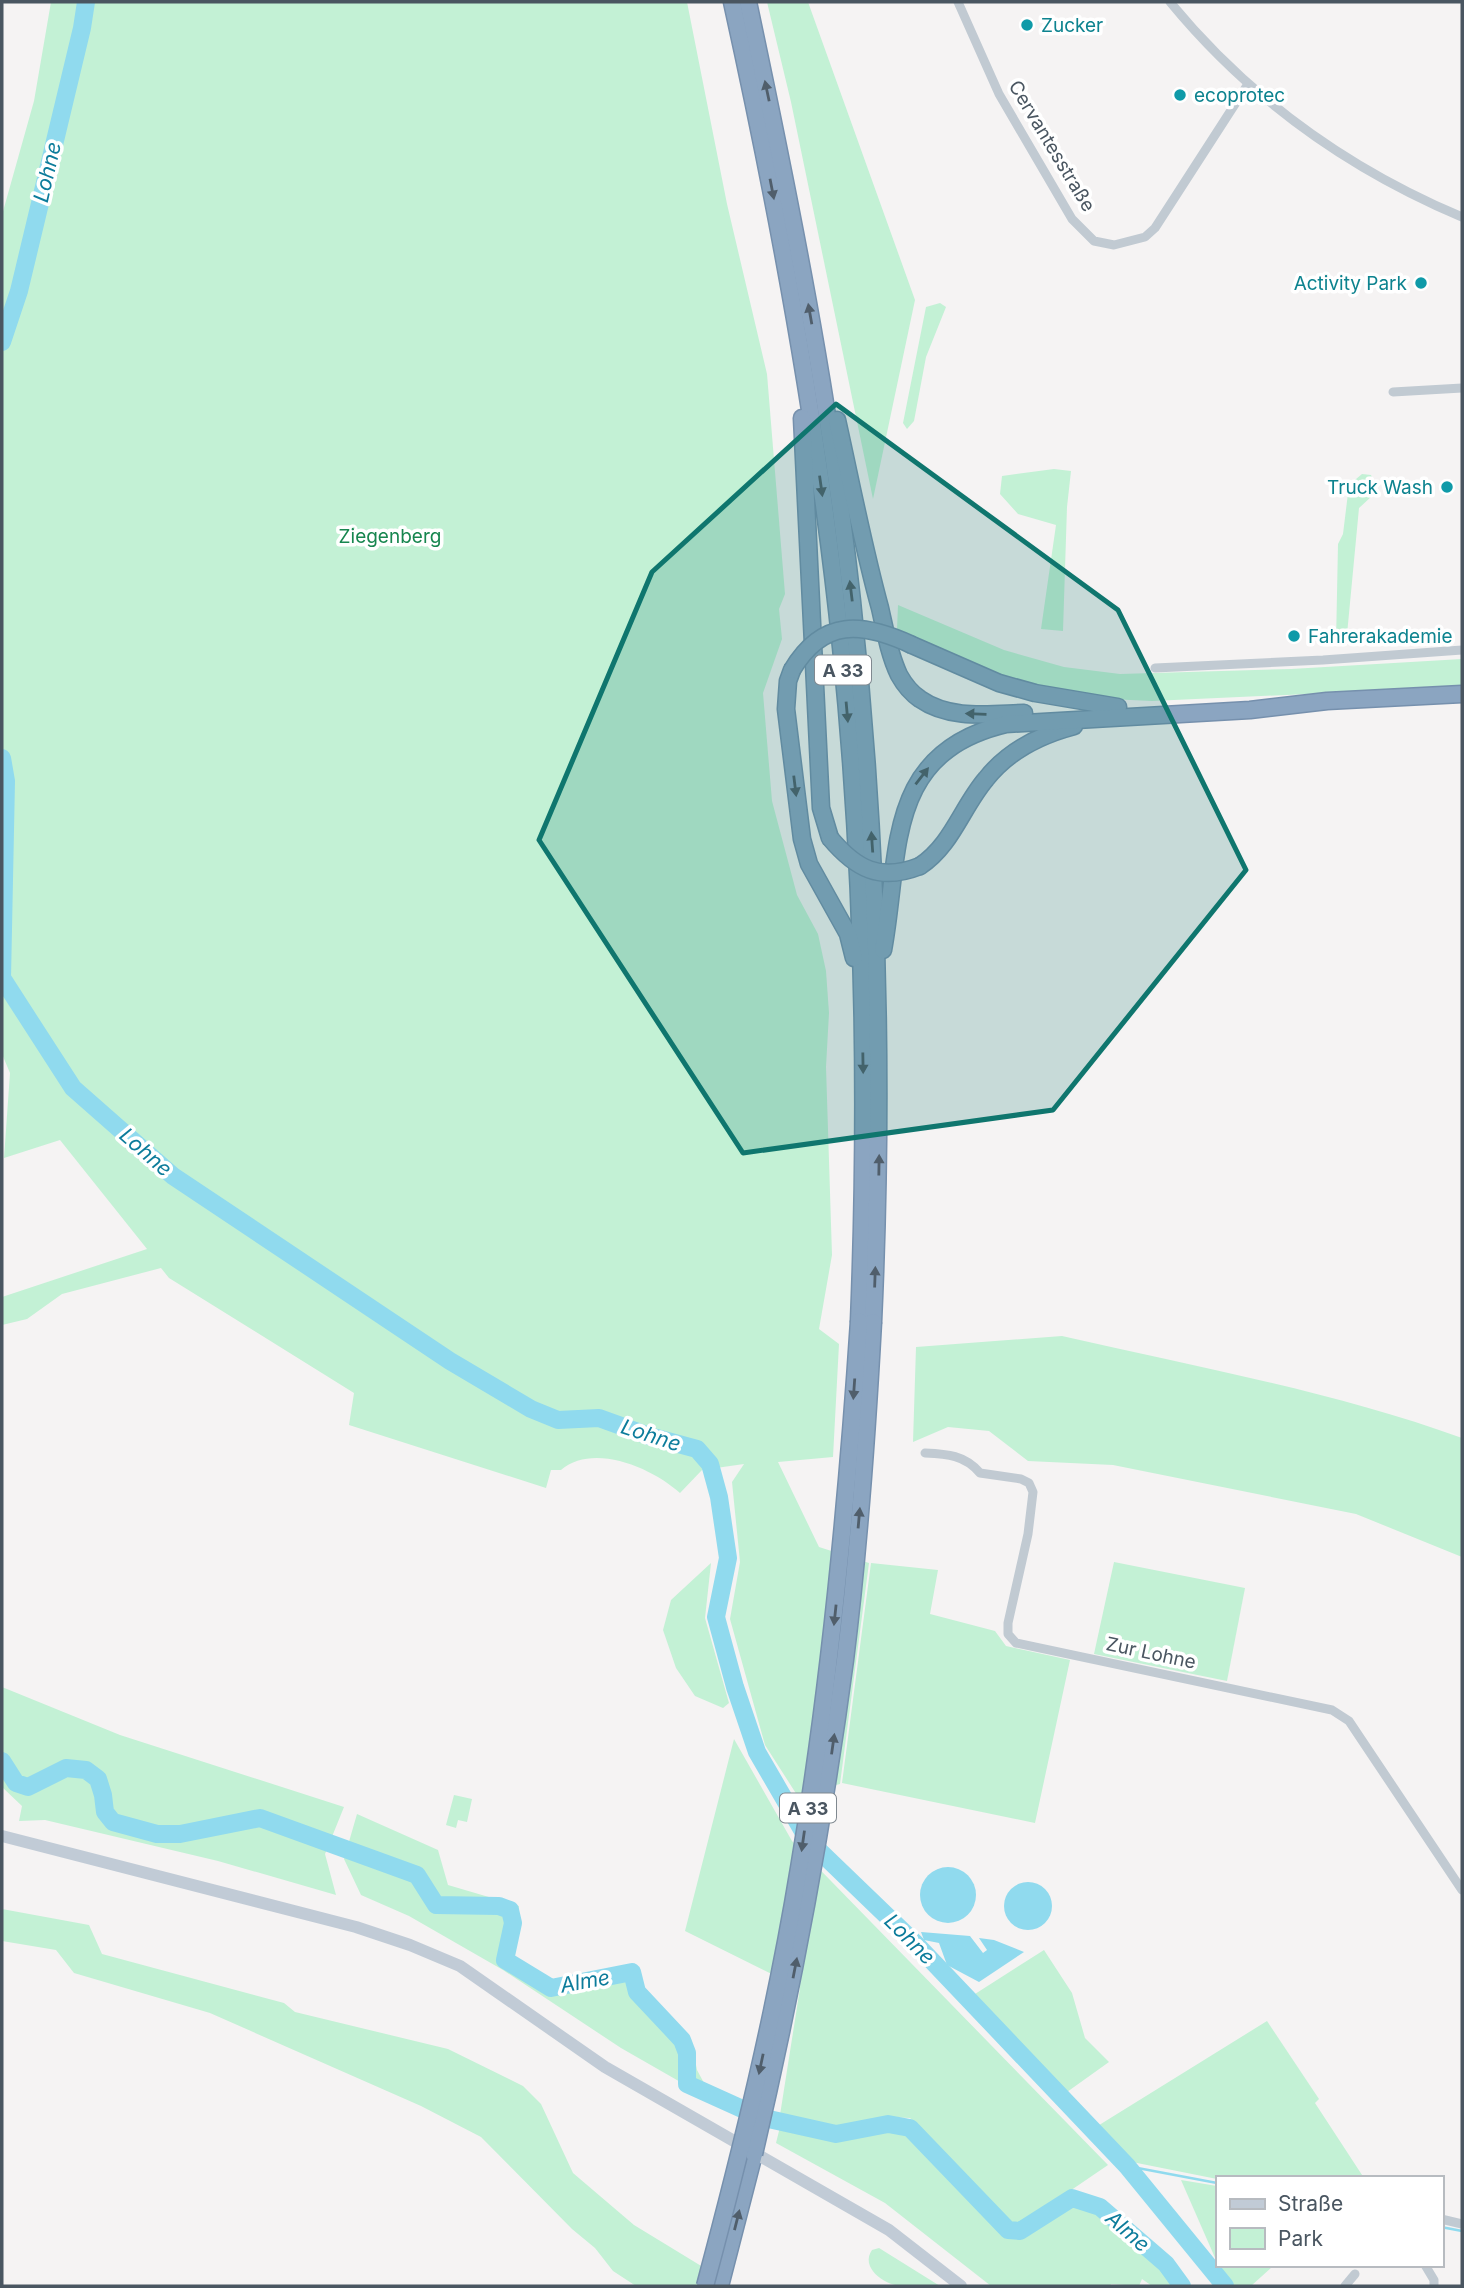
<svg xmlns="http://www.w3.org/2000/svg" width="1464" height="2288" font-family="Inter,sans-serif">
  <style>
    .green { fill: #c3f1d5 }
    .water { fill: #90daee }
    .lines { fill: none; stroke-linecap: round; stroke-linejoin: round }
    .stream { stroke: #90daee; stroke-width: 2.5 }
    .river { stroke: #90daee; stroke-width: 18 }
    .highway-casing { stroke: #7690ad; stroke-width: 19 }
    .street { stroke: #c1cad2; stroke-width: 9 }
    .secondary { stroke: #c1cbd6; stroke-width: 12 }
    .highway { stroke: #8ba5c1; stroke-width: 16 }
    .highway-bridge-casing { stroke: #7690ad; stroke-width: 19; stroke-linecap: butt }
    .highway-bridge { stroke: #8ba5c1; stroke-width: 16 }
    .oneway { fill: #505e6b }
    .marked { fill: #0f766e; fill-opacity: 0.2; stroke: #0f766e; stroke-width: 5; stroke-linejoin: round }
    .culture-dot { fill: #0f9aa8; stroke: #fff; stroke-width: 2.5 }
    .labels { text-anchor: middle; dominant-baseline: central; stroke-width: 7; stroke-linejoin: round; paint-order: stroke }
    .shield { fill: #fff; stroke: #808990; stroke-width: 2 }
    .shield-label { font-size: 18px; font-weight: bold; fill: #4a5661 }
    .culture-label { font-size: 19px; fill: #0d838f; stroke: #fff; text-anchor: start }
    .street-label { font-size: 19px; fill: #4a5661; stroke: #fff }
    .park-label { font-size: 19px; fill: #17864f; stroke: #fff }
    .water-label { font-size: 21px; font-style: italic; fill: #0c7c9b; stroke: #fff }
  </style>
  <rect width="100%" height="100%" fill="#f5f3f3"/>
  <g class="green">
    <path d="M 51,2 L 687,2 L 727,204 L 767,374 L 785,594 L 779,609 L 782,639 L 763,693 L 772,801 L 797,895 L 818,934 L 826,971 L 829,1013 L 826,1067 L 832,1255 L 819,1329 L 839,1344 L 833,1457 L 778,1462 L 819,1547 L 869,1563 L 840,1784 L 797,1795 L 765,1745 L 730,1619 L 740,1562 L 732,1482 L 744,1464 L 702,1470 L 680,1493 C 653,1468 593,1442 561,1470 L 551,1470 L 546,1488 L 349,1425 L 354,1393 L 169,1278 L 161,1268 L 62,1294 L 27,1319 L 2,1325 L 2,1297 L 147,1249 L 60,1140 L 4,1158 L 10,1073 L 2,1054 L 2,215 L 34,101 Z"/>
    <path d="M 767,2 L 808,2 L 915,300 L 873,499 L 791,102 Z"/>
    <path d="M 940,303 L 946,307 L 926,357 L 914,421 L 907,429 L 903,423 L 926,307 Z"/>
    <path d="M 1054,469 L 1071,471 L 1067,507 L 1063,631 L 1041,629 L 1056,525 L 1018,514 L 1000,494 L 1002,476 Z"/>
    <path d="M 1362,474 L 1371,475 L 1375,485 L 1371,490 L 1372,496 L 1359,508 L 1346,645 L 1336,643 L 1338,544 L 1343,534 L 1349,485 Z"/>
    <path d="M 898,605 L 1004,650 L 1064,667 L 1120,674 L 1291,669 L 1462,659 L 1462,687 L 1152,701 L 1088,698 L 1005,678 L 897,630 Z"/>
    <path d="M 1062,1336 C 1196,1367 1332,1391 1462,1438 L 1462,1557 L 1356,1514 L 1113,1465 L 1028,1461 L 989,1431 L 948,1427 L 913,1442 L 916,1347 Z"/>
    <path d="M 1114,1562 L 1245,1588 L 1227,1681 L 1094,1654 Z"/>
    <path d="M 711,1563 L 705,1618 L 729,1703 L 723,1708 L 695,1696 L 676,1668 L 663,1630 L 671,1600 Z"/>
    <path d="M 871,1563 L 938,1570 L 930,1614 L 995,1631 L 1006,1646 L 1070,1660 L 1035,1823 L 842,1783 Z"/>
    <path d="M 2,1687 L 120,1735 L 344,1807 L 325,1854 L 336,1895 L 218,1861 L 45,1820 L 19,1821 L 22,1806 L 2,1787 Z"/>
    <path d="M 734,1739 L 792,1841 L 1108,2165 L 1020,2225 L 1011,2223 L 910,2118 L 888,2117 L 835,2127 L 780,2115 L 800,1988 L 685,1931 Z"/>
    <path d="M 454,1795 L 472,1799 L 467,1822 L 458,1820 L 456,1828 L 446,1825 Z"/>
    <path d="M 357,1814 L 438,1850 L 448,1885 L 519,1906 L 511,1958 L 559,1984 L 629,1968 L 638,1972 L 646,2000 L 691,2039 L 697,2070 L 704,2083 L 724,2107 L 621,2048 L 503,1970 L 409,1916 L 361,1895 L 344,1859 Z"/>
    <path d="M 2,1909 L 89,1925 L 102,1954 L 284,2003 L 295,2012 L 448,2049 L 523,2086 L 541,2104 L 573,2173 L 634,2225 L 716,2275 L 711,2286 L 636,2286 L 613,2271 L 595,2248 L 572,2229 L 481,2137 L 421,2106 L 210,2013 L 74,1973 L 56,1950 L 2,1941 Z"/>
    <path d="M 1044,1950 L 1072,1993 L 1085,2038 L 1109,2062 L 1067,2092 L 975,1994 Z"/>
    <path d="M 1267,2021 L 1319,2099 L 1315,2103 L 1364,2178 L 1217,2179 L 1127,2161 L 1096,2127 Z"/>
    <path d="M 780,2127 L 837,2139 L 889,2129 L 909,2132 L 1006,2233 L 1020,2236 L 1073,2204 L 1100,2212 L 1162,2269 L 1172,2286 L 1152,2286 L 1142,2279 L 1139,2286 L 1111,2284 L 1110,2286 L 991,2286 L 885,2203 L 776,2143 Z"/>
    <path d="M 1181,2180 L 1217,2186 L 1217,2262 L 1216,2260 Z"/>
    <path d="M 879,2248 L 940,2286 C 927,2286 913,2288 900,2286 C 883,2284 860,2267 872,2250 Z"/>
    <path d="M 1219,2265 L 1273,2265 L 1273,2266 L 1251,2286 L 1232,2286 Z"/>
  </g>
  <g class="water">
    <circle cx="948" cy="1895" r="28"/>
    <circle cx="1028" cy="1906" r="24"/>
    <path d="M 921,1932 L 970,1936 L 983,1953 L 987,1950 L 979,1938 L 994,1940 L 1024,1952 L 979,1982 L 947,1965 L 939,1943 L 924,1940 Z"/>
  </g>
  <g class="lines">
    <g class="stream">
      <path d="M 1127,2166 L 1217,2183"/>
      <path d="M 1441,2227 L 1462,2231"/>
    </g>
    <g class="river">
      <path d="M 2,342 L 19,291 L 82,28 L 86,2"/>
      <path d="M 2,758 L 6,781 L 2,978 L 73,1088 L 173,1176 L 450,1361 L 531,1409 L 558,1420 L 599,1418 L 649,1436 L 697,1449 L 710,1464 L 719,1497 L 728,1558 L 716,1617 L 735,1687 L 757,1752 L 808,1840 L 915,1943 L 1127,2166 L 1225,2286"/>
      <path d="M 2,1761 L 16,1783 L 28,1787 L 66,1768 L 86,1770 L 98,1779 L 103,1795 L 105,1812 L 113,1822 L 157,1834 L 180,1834 L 260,1818 L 417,1875 L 436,1905 L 499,1906 L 510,1910 L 513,1923 L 505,1960 L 551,1988 L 632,1972 L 637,1992 L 682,2040 L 687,2053 L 687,2084 L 760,2117 L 836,2134 L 888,2124 L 910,2128 L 1008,2230 L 1020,2231 L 1072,2198 L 1100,2207 L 1166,2264 L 1182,2286"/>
    </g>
    <defs>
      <g id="highway">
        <path d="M 732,2 C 779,215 819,430 841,647 C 864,871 868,1096 859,1321"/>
        <path d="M 748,2 C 790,200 830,399 852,601 C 878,840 884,1081 873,1322"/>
        <path d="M 802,418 L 821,808 L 830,838"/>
        <path d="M 837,420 C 851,483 863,546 880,608 C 885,630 889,654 899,675 C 904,684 911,693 920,699 C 950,720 989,714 1024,713"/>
        <path d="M 912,645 L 999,683 L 1035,693 L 1118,707"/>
        <path d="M 792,670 L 788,681 L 786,709 L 802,839 L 809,864 L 848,934 L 854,958"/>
        <path d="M 920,866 C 952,845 962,807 986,779 C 1008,751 1040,735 1074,726"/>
        <path d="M 883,950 C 901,852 884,753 1006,724 L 1250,710 L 1327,701 L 1462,694"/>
        <path d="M 720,2286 L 754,2154"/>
      </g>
    </defs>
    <use href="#highway" class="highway-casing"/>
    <g class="street">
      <path d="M 958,2 L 999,94 L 1072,219 L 1094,241 L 1114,245 L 1145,237 L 1155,228 L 1248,84"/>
      <path d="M 1170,2 C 1249,98 1348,169 1462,217"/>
      <path d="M 1393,392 L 1462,388"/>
      <path d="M 1155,668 L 1323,660 L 1462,650"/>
      <path d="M 925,1453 C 947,1454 965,1455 980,1473 L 1021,1479 L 1029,1483 L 1033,1492 L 1028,1534 L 1008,1623 L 1008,1634 L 1016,1643 L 1332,1710 L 1349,1721 L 1462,1890"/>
      <path d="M 1441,2219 L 1462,2224"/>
      <path d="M 1425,2265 L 1434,2280 L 1434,2286"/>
      <path d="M 1345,2286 L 1355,2274"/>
    </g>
    <path class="secondary" d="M 2,1836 L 356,1927 L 410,1945 L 460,1966 L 605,2067 L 889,2230 L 961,2286"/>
    <use href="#highway" class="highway"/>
    <defs>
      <g id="highway-bridge">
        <path d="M 792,670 C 823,618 862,622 912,645"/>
        <path d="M 830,838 C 856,869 880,882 920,866"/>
        <path d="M 754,2154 C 792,1991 823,1826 845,1660 C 859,1548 867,1434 873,1322"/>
        <path d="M 705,2286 C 742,2148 776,2009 799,1868 C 830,1686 847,1504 859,1321"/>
      </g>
    </defs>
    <use href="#highway-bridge" class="highway-bridge-casing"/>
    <use href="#highway-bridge" class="highway-bridge"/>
  </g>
  <defs><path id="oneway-solid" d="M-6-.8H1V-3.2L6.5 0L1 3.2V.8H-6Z" transform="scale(1.75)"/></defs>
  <g class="oneway">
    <use href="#oneway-solid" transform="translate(767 91) rotate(-102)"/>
    <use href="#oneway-solid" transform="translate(772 189) rotate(79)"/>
    <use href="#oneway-solid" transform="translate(810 314) rotate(-100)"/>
    <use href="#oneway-solid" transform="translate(821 486) rotate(82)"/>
    <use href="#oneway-solid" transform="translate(851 591) rotate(-97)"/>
    <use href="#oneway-solid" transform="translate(847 712) rotate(85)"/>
    <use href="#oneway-solid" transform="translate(976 714) rotate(-178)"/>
    <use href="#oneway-solid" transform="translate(922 776) rotate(-52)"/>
    <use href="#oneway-solid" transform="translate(795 786) rotate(83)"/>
    <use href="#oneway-solid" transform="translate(872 842) rotate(-94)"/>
    <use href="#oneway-solid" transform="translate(863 1063) rotate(89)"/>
    <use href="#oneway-solid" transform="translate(879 1165) rotate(-89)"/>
    <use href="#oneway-solid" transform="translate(875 1277) rotate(-88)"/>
    <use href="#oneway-solid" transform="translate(854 1389) rotate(94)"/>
    <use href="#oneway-solid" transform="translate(859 1518) rotate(-85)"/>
    <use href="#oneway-solid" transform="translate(835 1615) rotate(96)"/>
    <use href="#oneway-solid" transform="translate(833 1744) rotate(-82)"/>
    <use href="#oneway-solid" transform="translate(803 1841) rotate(98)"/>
    <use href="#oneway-solid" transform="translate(795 1968) rotate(-79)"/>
    <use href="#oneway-solid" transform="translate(761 2064) rotate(102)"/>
    <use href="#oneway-solid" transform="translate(737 2220) rotate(-76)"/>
  </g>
  <path class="marked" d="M 836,404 L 1118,610 L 1246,870 L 1053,1110 L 743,1153 L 539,840 L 652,572 Z"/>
  <g class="culture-dot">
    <circle cx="1027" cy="25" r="7"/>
    <circle cx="1180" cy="95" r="7"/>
    <circle cx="1421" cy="283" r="7"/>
    <circle cx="1447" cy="487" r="7"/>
    <circle cx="1294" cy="636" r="7"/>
  </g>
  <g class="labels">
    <g class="shield">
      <rect x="815" y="655.5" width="56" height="29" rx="5"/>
      <rect x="780" y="1793.5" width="56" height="29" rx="5"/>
    </g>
    <g class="shield-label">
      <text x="843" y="670">A 33</text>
      <text x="808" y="1808">A 33</text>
    </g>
    <g class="culture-label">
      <text x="1041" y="25">Zucker</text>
      <text x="1194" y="95">ecoprotec</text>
      <text x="1407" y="283" text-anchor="end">Activity Park</text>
      <text x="1433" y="487" text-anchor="end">Truck Wash</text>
      <text x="1308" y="636">Fahrerakademie</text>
    </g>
    <g class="street-label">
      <text transform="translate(1052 146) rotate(59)">Cervantesstraße</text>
      <text transform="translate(1151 1653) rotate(12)">Zur Lohne</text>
    </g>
    <g class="park-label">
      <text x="390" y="536">Ziegenberg</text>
    </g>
    <g class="water-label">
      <text transform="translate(47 172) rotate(-77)">Lohne</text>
      <text transform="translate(146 1152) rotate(41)">Lohne</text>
      <text transform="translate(651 1435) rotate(18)">Lohne</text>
      <text transform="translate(910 1939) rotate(45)">Lohne</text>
      <text transform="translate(585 1981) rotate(-10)">Alme</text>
      <text transform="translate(1128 2231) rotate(41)">Alme</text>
    </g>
  </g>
  <rect width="1464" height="2288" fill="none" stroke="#4a5661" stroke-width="7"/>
  <rect x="1216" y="2176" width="228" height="91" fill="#ffffff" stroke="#b7bbc0" stroke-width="2"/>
  <rect x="1230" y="2199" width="35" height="10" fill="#c1cbd6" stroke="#b7bbc0" stroke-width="2"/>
  <text x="1278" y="2211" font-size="21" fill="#4a5661">Straße</text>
  <rect x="1230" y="2228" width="35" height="21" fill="#c3f1d5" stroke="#b7bbc0" stroke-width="2"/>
  <text x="1278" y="2246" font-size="21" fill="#4a5661">Park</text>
</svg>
